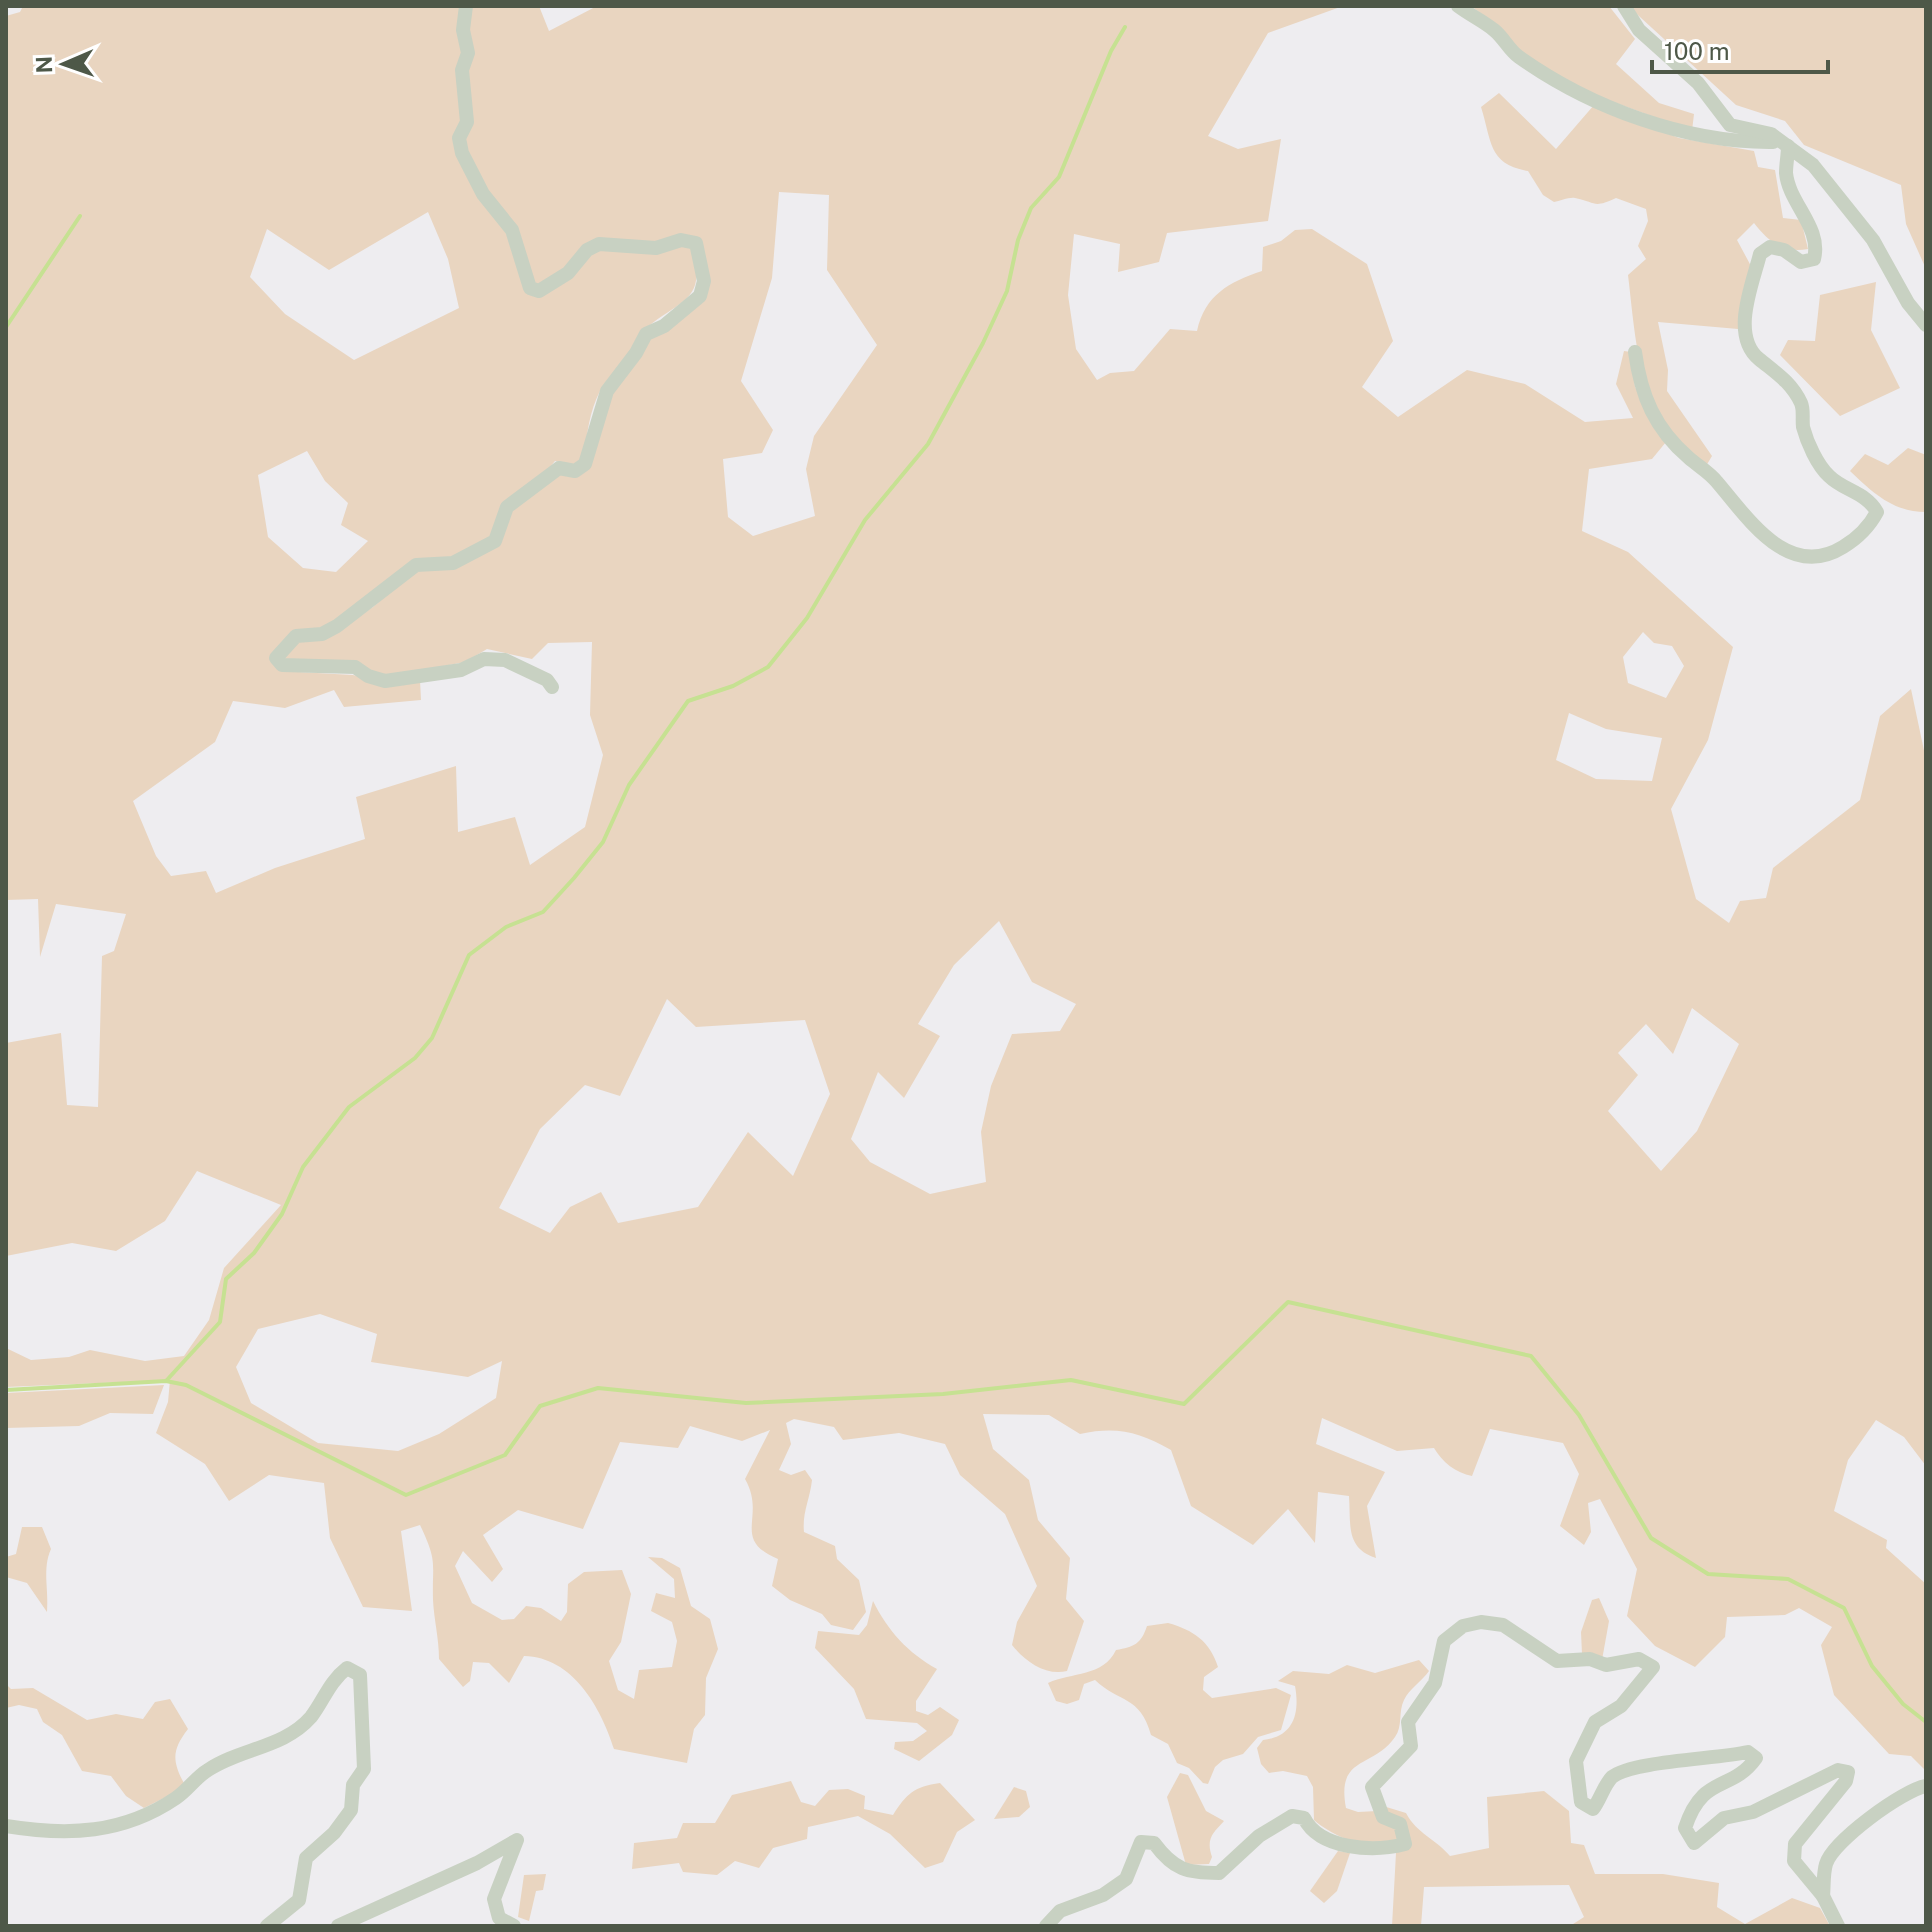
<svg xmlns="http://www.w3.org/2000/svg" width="1932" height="1932" font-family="'Public Sans',sans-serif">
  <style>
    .green { fill: #e9d5c0; fill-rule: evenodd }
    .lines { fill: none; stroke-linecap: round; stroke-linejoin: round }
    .stream { stroke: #c6e192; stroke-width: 4 }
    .street { stroke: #c8d1c2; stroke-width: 14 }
  </style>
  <rect width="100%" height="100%" fill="#eeedf0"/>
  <g class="green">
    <path d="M 23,6 L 461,6 L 458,32 L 465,55 L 456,71 L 463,121 L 454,136 C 461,174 483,198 504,230 C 516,248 521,274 529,294 L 542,296 L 575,273 L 595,250 L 609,248 L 645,252 L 672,245 L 690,246 C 711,302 677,300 643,331 C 637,337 633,350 628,358 C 620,369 606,379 600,391 C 590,410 586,435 585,457 L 575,465 L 555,461 L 542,477 L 504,504 L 490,538 L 452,557 L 414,563 L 379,593 L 318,633 L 291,634 L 272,660 L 280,671 L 353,675 L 387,685 L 420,680 L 421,700 L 344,707 L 334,690 L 285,708 L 233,701 L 215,742 L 133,801 L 156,856 L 171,876 L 206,871 L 216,893 L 275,868 L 365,839 L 356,797 L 456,766 L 458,832 L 515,817 L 530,865 L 585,827 L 603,755 L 590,715 L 592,642 L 548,643 L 532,659 L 487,649 L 465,662 L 385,677 L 355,663 L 284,662 L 280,658 L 297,639 L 324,638 L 373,607 L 419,567 L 455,566 L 499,543 L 511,508 L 563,471 L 576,475 L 590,464 L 611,391 L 626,375 L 650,335 L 668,326 L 703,295 L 708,277 L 698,239 L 681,236 L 654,245 L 595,241 L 563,272 L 540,286 L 534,285 L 515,225 L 485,192 L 464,149 L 462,136 L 472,119 L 466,69 L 472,50 L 465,29 L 468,6 L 539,6 L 549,31 L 597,6 L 1343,6 L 1268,33 L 1208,136 L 1238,149 L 1281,139 L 1268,221 L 1167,233 L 1159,262 L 1118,272 L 1120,244 L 1074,234 L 1068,295 L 1076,349 L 1097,380 L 1110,373 L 1134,371 L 1170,329 L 1197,331 C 1205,295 1229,282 1262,271 L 1263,247 L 1281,241 L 1295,230 L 1312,229 L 1367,264 L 1393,341 L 1362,387 L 1398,417 L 1467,370 L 1525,384 L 1585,422 L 1633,418 L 1616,384 L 1624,351 L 1631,352 L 1635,387 L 1666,442 L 1652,459 L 1589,469 L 1582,531 L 1628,552 L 1733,647 L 1708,740 L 1671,809 L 1696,899 L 1729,923 L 1740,901 L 1766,898 L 1773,868 L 1860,800 L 1880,716 L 1911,689 L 1926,760 L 1926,1466 L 1904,1437 L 1876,1420 L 1848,1460 L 1834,1511 L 1887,1540 L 1886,1548 L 1926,1584 L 1926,1771 L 1911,1756 L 1889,1754 L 1834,1695 L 1821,1645 L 1832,1627 L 1799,1608 L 1785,1615 L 1727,1617 L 1725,1637 L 1695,1667 L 1655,1646 L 1627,1616 L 1637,1569 L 1600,1499 L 1588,1503 L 1591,1532 L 1584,1545 L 1560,1526 L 1579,1474 L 1563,1443 L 1490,1429 L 1472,1476 C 1456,1473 1442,1462 1434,1448 L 1397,1451 L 1322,1418 L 1316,1444 L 1385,1472 L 1367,1506 L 1376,1558 C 1345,1548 1351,1524 1349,1496 L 1318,1492 L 1315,1543 L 1288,1509 L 1253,1545 L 1191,1506 L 1171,1450 C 1139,1432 1117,1426 1080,1434 L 1049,1415 L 983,1414 L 993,1449 L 1029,1480 L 1038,1520 L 1070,1558 L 1066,1599 L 1084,1621 L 1067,1671 C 1045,1676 1025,1661 1012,1645 L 1017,1622 L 1037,1586 L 1005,1514 L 960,1475 L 945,1444 L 899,1433 L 843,1440 L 834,1427 L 794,1419 L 786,1423 L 791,1444 L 779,1470 L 791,1475 L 805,1470 L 812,1480 C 810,1499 802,1513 804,1532 L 835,1546 L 837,1559 L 859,1580 L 866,1612 L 853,1630 L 831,1625 L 822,1614 L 790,1600 L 772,1586 L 778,1559 C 730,1539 767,1517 745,1479 L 770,1430 L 742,1441 L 690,1426 L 678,1448 L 620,1442 L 583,1529 L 518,1510 L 483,1535 L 503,1569 L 492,1582 L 463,1551 L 455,1566 L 472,1603 L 502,1620 L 514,1619 L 526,1606 L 541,1608 L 561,1621 L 567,1612 L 568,1584 L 584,1572 L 622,1570 L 631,1594 L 621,1642 L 609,1661 L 618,1690 L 634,1699 L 639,1670 L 672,1667 L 677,1641 L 672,1622 L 651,1611 L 656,1593 L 675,1598 L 674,1579 L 648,1557 L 662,1558 L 680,1568 L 691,1606 L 710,1619 L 718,1649 L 706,1678 L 705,1715 L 694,1729 L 687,1763 L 614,1749 C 601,1708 573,1657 524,1656 L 509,1683 L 489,1663 L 473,1662 L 470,1681 L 463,1687 L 439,1659 C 439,1638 434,1620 433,1600 C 432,1561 438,1563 420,1525 L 401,1531 L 412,1611 L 363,1607 L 330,1538 L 324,1483 L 269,1475 L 229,1501 L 205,1464 L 156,1433 L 168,1402 L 170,1380 L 6,1387 L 6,1348 L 31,1360 L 69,1357 L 90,1350 L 145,1361 L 184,1356 L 209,1320 L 224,1268 L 281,1205 L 197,1171 L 165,1221 L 116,1251 L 72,1243 L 6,1256 L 6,1043 L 61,1033 L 67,1105 L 98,1107 L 102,956 L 114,951 L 126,914 L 56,904 L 40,957 L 38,899 L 6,900 L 6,16 L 20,12 ZM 779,192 L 829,195 L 827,270 L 877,345 L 814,436 L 806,469 L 815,516 L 753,536 L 728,517 L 723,459 L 762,453 L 773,430 L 741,381 L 772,278 ZM 428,212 L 448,259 L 459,308 L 354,360 L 285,314 L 250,277 L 267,229 L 329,270 ZM 307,451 L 325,481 L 348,503 L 341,525 L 368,541 L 336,572 L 303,568 L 268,537 L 258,475 ZM 1643,632 L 1654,643 L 1672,646 L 1684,666 L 1666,698 L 1628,683 L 1623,657 ZM 1569,713 L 1606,729 L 1662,738 L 1652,781 L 1596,779 L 1556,760 ZM 999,921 L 1032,982 L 1076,1004 L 1060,1031 L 1012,1034 L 991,1086 L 981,1132 L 986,1182 L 930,1194 L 870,1162 L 851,1139 L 878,1072 L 904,1098 L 940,1036 L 918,1024 L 954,965 ZM 667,999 L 696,1027 L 805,1020 L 830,1094 L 793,1176 L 748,1132 L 698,1207 L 618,1223 L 601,1192 L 570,1207 L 550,1233 L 499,1208 L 540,1129 L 585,1085 L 620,1096 ZM 1692,1008 L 1739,1044 L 1697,1131 L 1661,1171 L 1608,1111 L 1638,1075 L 1618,1053 L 1646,1024 L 1673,1054 ZM 320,1314 L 377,1334 L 371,1362 L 468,1377 L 502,1361 L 496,1398 L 439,1434 L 398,1451 L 318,1443 L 251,1403 L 236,1367 L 258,1329 Z"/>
    <path d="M 1471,6 L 1609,6 L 1635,39 L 1616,64 L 1659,103 L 1694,114 L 1692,131 L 1597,96 L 1518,55 L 1498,26 Z"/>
    <path d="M 1628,6 L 1926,6 L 1926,269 L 1906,224 L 1901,185 L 1804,145 L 1785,121 L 1736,105 Z"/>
    <path d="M 1499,93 L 1556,149 L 1594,105 L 1679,138 L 1754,151 L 1758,167 L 1775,170 L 1783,218 L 1801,220 L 1808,249 C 1783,254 1768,241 1754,223 L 1737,240 L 1751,266 L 1738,329 L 1658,322 L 1668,370 L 1667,391 L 1712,456 L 1706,466 C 1694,455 1679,445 1669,432 C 1637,393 1634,323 1628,275 L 1646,259 L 1638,246 L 1648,221 L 1646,209 L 1616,198 C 1593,209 1596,202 1575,198 C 1569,197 1560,201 1554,202 L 1543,195 L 1528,171 C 1488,164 1492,142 1481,107 Z"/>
    <path d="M 1876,282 L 1871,330 L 1900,388 L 1840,416 L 1780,355 L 1788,340 L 1815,341 L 1820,295 Z"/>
    <path d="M 1908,448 L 1926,455 L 1926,512 C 1893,512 1873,493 1850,471 L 1865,454 L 1888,465 Z"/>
    <path d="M 164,1385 L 153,1414 L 110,1413 L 79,1426 L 6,1428 L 6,1393 Z"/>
    <path d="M 22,1527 L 42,1527 L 51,1549 C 42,1569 49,1589 47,1612 L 27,1583 L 6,1577 L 6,1557 L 16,1554 Z"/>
    <path d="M 1599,1598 L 1609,1621 L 1602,1660 L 1582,1654 L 1581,1632 L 1592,1600 Z"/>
    <path d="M 873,1601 C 888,1631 908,1653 937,1669 L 916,1701 L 916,1711 L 928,1715 L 940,1707 L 959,1720 L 952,1735 L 919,1761 L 894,1749 L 895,1742 L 913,1741 L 927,1731 L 917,1723 L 866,1719 L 854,1689 L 815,1648 L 818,1631 L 859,1635 L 867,1625 Z"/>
    <path d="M 1168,1623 C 1193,1630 1210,1641 1218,1667 L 1204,1677 L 1203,1690 L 1212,1698 L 1276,1688 L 1291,1695 L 1281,1730 L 1258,1737 L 1243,1754 L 1223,1760 L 1215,1767 L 1208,1784 L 1203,1783 L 1189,1768 L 1177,1763 L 1168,1744 L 1151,1735 C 1140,1695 1119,1703 1095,1680 L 1084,1684 L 1079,1700 L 1067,1704 L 1056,1701 L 1048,1683 C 1072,1672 1103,1677 1116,1650 C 1134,1647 1141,1644 1147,1626 Z"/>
    <path d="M 1419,1660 L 1429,1671 C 1422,1681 1409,1689 1404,1700 C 1398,1712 1403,1726 1395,1737 C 1373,1769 1336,1755 1346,1808 L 1358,1812 L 1377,1811 L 1398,1826 L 1398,1841 C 1370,1851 1336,1839 1314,1820 L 1313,1787 L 1307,1776 L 1283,1771 L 1269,1773 L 1261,1764 L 1257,1748 L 1263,1740 C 1294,1737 1300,1713 1295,1686 L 1278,1681 L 1293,1671 L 1329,1674 L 1347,1665 L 1375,1673 Z"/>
    <path d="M 6,1684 L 11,1689 L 33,1688 L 87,1720 L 116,1714 L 143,1719 L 155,1702 L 170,1699 L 188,1729 C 171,1751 172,1762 186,1787 L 144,1808 L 126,1796 L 111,1776 L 82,1771 L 62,1735 L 43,1722 L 37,1709 L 19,1705 L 6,1708 Z"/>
    <path d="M 1180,1773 L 1188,1775 L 1206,1811 L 1224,1821 C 1212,1834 1206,1839 1212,1857 L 1209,1864 L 1186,1865 L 1167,1797 Z"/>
    <path d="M 791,1781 L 801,1802 L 815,1806 L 829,1790 L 848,1789 L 865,1796 L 864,1809 L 893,1815 C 907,1793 914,1787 940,1783 L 975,1820 L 957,1832 L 943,1862 L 925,1868 L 890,1834 L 858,1816 L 808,1827 L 807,1839 L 773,1848 L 759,1868 L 735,1861 L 717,1875 L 683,1872 L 679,1863 L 632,1869 L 634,1843 L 677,1838 L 683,1823 L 715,1823 L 732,1795 Z"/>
    <path d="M 1014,1787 L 1026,1791 L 1030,1807 L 1019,1817 L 994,1819 Z"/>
    <path d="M 1544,1791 L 1569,1811 L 1571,1843 L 1584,1845 L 1595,1874 L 1663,1874 L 1719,1883 L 1717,1907 L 1745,1924 L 1792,1898 L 1820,1908 L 1830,1926 L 1570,1926 L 1584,1917 L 1569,1885 L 1424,1887 L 1421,1926 L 1392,1926 L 1396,1853 L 1410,1846 L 1383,1806 L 1406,1813 C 1417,1834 1436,1839 1450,1856 L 1489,1848 L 1487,1797 Z"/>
    <path d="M 1338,1851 L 1350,1853 L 1337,1891 L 1324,1903 L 1310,1891 Z"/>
    <path d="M 546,1874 L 543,1890 L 536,1891 L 529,1921 L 518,1917 L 524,1875 Z"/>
  </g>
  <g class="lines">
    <g class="stream">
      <path d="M 6,327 L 80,216"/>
      <path d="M 166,1381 L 220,1322 L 226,1279 L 254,1253 L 282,1214 L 303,1167 L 349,1107 L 415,1058 L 432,1038 L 469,955 L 506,927 L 543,912 L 574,878 L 603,842 L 629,785 L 688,701 L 733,686 L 768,667 L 807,618 L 865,520 L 928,444 L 983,343 L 1007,291 L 1018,240 L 1031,208 L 1059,177 L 1111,51 L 1125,27"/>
      <path d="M 6,1390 L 166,1381 L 186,1385 L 406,1495 L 505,1455 L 540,1406 L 598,1388 L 746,1403 L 943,1394 L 1071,1380 L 1184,1404 L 1288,1302 L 1531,1356 L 1579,1415 L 1651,1538 L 1708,1574 L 1788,1579 L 1844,1608 L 1872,1666 L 1903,1704 L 1926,1722"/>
    </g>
    <g class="street">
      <path d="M 466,6 L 463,30 L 468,53 L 462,70 L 467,122 L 459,138 L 462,153 L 483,194 L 512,230 L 530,288 L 539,291 L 568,273 L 587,250 L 599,244 L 656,248 L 681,240 L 696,243 L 704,281 L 700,296 L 664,326 L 646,334 L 636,353 L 607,391 L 585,464 L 575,471 L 559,468 L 507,507 L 495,541 L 453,563 L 416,565 L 337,626 L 322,634 L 296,636 L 276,658 L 282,665 L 355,667 L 368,676 L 385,681 L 461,670 L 484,659 L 505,660 L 547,680 L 552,687"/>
      <path d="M 1458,6 C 1470,15 1483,21 1494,30 C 1504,38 1509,50 1519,57 C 1591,108 1686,143 1773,142"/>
      <path d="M 1624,6 L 1639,30 L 1698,83 L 1730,125 L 1771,134 L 1813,165 L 1873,240 L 1908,303 L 1926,325"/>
      <path d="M 1635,352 C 1641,396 1655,429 1689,458 C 1698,466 1709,472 1717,482 C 1748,518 1788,581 1843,547 C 1858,538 1869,527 1877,512 C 1866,492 1844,491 1829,476 C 1817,465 1807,442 1803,427 C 1802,418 1804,410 1801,403 C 1791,382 1776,373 1759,359 C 1730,335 1753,283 1760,254 L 1770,247 L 1784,250 L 1801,262 L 1814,259 C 1822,227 1789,204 1786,173 C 1786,164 1788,155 1788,146"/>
      <path d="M 6,1826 C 68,1836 123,1834 176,1798 C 188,1790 196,1777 208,1770 C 241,1748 284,1748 311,1717 C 324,1700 329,1682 347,1668 L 360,1675 L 364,1769 L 353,1785 L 351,1810 L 334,1833 L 306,1858 L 299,1900 L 267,1926"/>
      <path d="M 1823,1896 L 1838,1926"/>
      <path d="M 338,1926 L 477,1863 L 517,1840 L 494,1899 L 499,1918 L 514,1926"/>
      <path d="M 1046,1926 L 1060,1911 L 1103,1895 L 1126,1879 L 1141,1842 L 1154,1843 C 1174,1870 1187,1873 1219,1873 L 1259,1836 L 1292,1816 L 1304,1818 C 1320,1850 1374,1852 1405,1844 L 1400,1824 L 1383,1817 L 1372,1787 L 1411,1746 L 1408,1722 L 1435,1683 L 1444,1641 L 1463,1626 L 1481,1622 L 1503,1625 L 1557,1661 L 1590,1659 L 1606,1665 L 1639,1659 L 1653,1667 L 1621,1706 L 1595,1722 L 1576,1761 L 1581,1802 L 1593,1809 C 1600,1800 1604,1785 1612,1777 C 1632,1761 1717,1759 1748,1752 L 1756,1758 C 1731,1793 1703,1773 1685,1828 L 1694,1843 L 1724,1818 L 1753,1812 L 1838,1770 L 1848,1772 L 1846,1781 L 1795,1844 L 1794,1861 L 1823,1896 C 1824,1886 1823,1874 1826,1864 C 1833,1841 1903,1790 1926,1786"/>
    </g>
  </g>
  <rect width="1932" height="1932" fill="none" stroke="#4e5848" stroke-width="16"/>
  <g transform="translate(64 64) rotate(268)" stroke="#ffffff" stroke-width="6" paint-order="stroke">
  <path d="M0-6L14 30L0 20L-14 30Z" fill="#4e5848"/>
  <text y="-12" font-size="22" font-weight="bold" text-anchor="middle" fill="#4e5848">N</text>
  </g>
  <path d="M1652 60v12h176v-12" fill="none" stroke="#4e5848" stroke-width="4"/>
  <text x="1664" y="60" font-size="24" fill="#4e5848" stroke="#ffffff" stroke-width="6" paint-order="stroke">100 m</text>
</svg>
